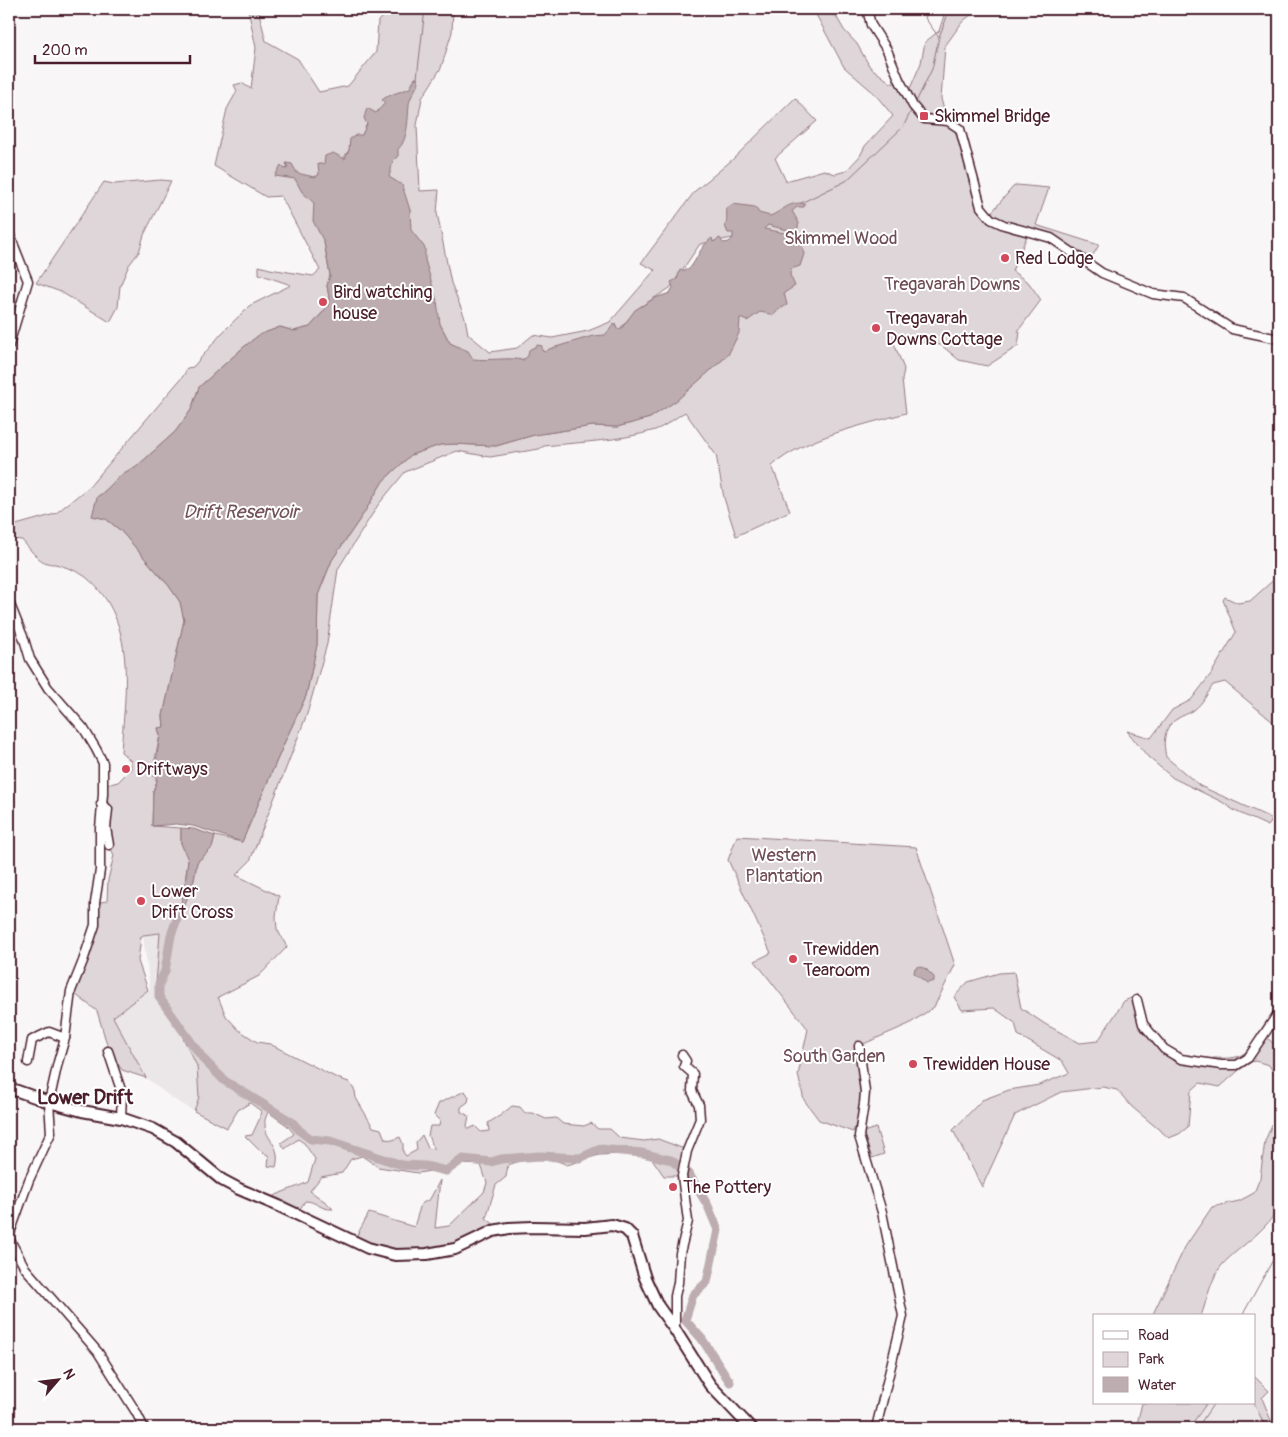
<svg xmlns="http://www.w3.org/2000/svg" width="1288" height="1437" font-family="Pangolin,sans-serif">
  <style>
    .built { fill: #ebe6e8 }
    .green { fill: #ded6d9; stroke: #947a82; fill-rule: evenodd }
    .water { fill: #bdadb0; stroke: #8f747b }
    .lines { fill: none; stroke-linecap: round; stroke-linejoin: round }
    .stream { stroke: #8f747b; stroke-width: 1 }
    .river { stroke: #bdadb0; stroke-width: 9 }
    .minor-casing { stroke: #4a1f2b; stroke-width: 11 }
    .major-casing { stroke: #4a1f2b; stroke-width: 14 }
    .minor { stroke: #fff; stroke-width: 8 }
    .major { stroke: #fff; stroke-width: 10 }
    .poi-dot { fill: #d1495b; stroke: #fff; stroke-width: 2 }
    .labels { text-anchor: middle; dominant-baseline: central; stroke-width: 4; stroke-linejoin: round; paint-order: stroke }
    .poi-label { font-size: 18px; fill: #4a1f2b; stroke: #fff; text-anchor: start }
    .park-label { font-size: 18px; fill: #6f4d56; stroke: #fff }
    .water-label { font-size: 19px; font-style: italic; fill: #72515a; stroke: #fff }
    .quarter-label { font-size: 20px; font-weight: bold; fill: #4a1f2b; stroke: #fff }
  </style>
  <rect width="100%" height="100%" fill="#f8f6f7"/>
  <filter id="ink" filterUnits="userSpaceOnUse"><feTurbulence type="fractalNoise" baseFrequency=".02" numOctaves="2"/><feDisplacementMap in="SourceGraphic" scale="10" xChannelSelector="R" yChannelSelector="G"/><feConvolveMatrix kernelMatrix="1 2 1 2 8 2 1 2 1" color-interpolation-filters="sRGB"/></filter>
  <g filter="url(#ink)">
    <g class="built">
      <path d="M 160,933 L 156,984 L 160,998 L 197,1066 L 199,1097 L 194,1111 L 172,1098 L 146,1078 L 112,1017 L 150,989 L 143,935 Z"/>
      <path d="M 1208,1403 L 1254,1403 L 1266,1428 L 1189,1428 Z"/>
    </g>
    <g class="green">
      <path d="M 248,9 L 258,9 L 266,41 L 298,59 L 319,92 L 348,86 L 376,52 L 378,21 L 390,9 L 453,9 L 452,32 L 441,68 L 422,98 L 417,125 L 420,191 L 439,190 L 437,213 L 451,283 L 465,318 L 468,334 L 490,352 L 517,348 L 533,335 L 552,338 L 588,331 L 610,322 L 655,270 L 641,263 L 695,191 L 732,160 L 795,98 L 817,121 L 775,158 L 786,181 L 824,170 L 835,174 L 846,171 L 860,156 L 865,146 L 893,116 L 874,93 L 844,67 L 813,9 L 832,9 L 844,30 L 857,44 L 870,67 L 891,83 L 899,83 L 908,93 L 921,63 L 925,42 L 939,31 L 946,9 L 979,9 L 963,21 L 945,46 L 941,99 L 948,121 L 960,129 L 981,207 L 1004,225 L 1009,232 L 1027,236 L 1012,271 L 1029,283 L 1041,300 L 1018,331 L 1020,332 L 1018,346 L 987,366 L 959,360 L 941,345 L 892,338 L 904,369 L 902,380 L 906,413 C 864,425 805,437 772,466 L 790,511 L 736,536 L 724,498 L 716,455 L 685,412 C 675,418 666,426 655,430 C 620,441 581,442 544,446 L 539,449 L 490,457 L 457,451 L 405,472 L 378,505 L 338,569 L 327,644 L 307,714 L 250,861 L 236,875 L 279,896 L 276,916 L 277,929 L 287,947 L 259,976 L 218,997 L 226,1016 L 239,1030 L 257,1042 L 270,1044 L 337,1078 L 349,1082 L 355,1091 L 356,1098 L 373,1127 L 381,1129 L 385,1139 L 393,1140 L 400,1137 L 403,1144 L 403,1152 L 406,1156 L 417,1150 L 416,1142 L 422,1135 L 428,1148 L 435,1150 L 428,1136 L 430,1126 L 439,1126 L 440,1121 L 434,1115 L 439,1103 L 465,1091 L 469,1097 L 468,1102 L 461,1107 L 461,1112 L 469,1116 L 467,1126 L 469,1129 L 475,1126 L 481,1132 L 489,1131 L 488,1123 L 501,1115 L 512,1106 L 520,1107 L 525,1113 L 533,1113 L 546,1119 L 556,1118 L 563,1124 L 584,1126 L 591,1123 L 598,1129 L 610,1129 L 620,1138 L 644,1141 L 658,1139 L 687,1150 L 682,1176 L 664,1176 L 648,1153 L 599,1155 L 567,1165 C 548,1155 527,1158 508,1165 L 506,1177 L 496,1185 L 486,1218 L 496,1226 L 454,1246 L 425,1251 L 396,1252 L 355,1239 L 369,1213 L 414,1227 L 421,1204 L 430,1199 L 440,1180 L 435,1228 L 449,1226 L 484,1192 L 487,1183 L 481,1165 L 462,1164 L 446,1172 L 431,1171 L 418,1173 L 378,1167 L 362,1156 L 351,1159 L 342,1173 L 321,1177 L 310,1191 L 327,1203 L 333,1209 C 320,1210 317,1201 305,1201 L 297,1214 L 267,1201 C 280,1191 294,1189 308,1182 L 315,1159 L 304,1143 L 298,1139 L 285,1149 L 281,1143 L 294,1134 L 288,1126 L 268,1112 C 267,1115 264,1120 265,1124 C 265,1141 282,1144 276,1167 L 268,1166 L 269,1156 L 258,1149 L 245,1136 L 252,1135 L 259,1120 L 261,1111 L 250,1103 L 238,1110 L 227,1128 L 194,1111 L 199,1097 L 197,1066 L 156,984 L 160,933 L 143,935 L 141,937 L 138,961 L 148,990 L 113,1017 L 146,1078 L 122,1070 L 109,1051 L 97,1011 L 71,991 L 95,925 L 95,903 L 107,901 L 108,880 L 114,855 L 109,845 L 109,805 L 104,799 L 106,785 L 118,782 L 131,769 L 131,761 L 121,752 C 125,693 138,621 87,578 C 80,572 64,566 55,564 C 53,564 50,564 47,563 C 37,560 29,548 22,540 L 9,539 L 9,527 L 55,514 L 90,486 L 184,375 L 187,368 L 193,367 L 222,333 L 249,306 L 291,285 L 259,274 L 259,266 L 270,269 L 313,276 L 320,270 L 281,196 L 266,197 L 214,166 L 227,109 L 237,91 L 234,85 L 242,83 L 251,89 L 256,48 ZM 367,124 L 440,324 L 450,343 L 485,368 L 570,348 L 618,331 L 637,309 L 670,288 L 700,244 L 733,238 L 728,355 L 676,400 L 650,418 L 617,427 L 593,426 L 534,435 L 496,446 L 454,444 L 440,445 L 411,455 L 383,481 L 364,513 L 332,560 L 318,595 L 317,645 L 306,696 L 286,739 L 242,842 L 215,836 L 212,848 L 197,862 L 194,880 L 179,913 L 184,892 L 188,859 L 181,843 L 181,828 L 152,826 L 153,792 L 157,781 L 152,774 L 160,735 L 158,728 L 164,728 L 163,716 L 184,620 L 180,602 L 169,586 L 120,530 L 106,519 L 93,516 L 97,497 C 110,489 120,471 135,468 L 175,432 L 191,410 L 199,387 L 245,346 L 259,335 L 280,327 L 294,331 L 310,327 L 328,306 L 329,297 L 327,286 L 330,275 L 324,242 L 314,203 L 349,150 L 362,135 Z"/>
      <path d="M 161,180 L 171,181 L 144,235 L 139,252 L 129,265 L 120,286 L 118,307 L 110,322 L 61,292 L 36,283 L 104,182 L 114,184 Z"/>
      <path d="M 1017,185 L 1049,188 L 1036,225 L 1099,245 L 1090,260 L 1053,235 L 1002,220 L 991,213 L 1013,187 Z"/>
      <path d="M 1279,575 L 1279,727 L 1225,682 L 1213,685 C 1207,694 1203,703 1194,710 C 1189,714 1182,715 1177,719 C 1163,727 1163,743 1166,757 L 1200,786 L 1273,819 L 1268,826 L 1235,811 L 1222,802 L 1173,778 L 1148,757 L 1127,731 L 1151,738 L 1172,710 L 1191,700 L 1211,674 L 1236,632 L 1223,600 L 1225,597 L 1238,603 L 1250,601 Z"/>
      <path d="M 737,836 L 916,847 L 955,965 L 934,1007 L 909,1024 L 859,1046 L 864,1100 L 853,1132 L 819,1120 L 804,1100 L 798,1075 L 808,1029 L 755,961 L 771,953 L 728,860 Z"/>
      <path d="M 1014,972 L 1021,1008 L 1045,1024 L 1080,1043 L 1098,1041 L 1124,1001 L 1131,998 L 1143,1029 L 1173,1061 L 1209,1068 L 1213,1058 C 1243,1059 1244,1057 1261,1032 L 1275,1045 L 1279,1038 L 1279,1099 L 1276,1077 L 1269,1065 L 1255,1061 L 1247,1063 L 1220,1087 L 1200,1083 L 1191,1091 L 1188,1127 L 1179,1134 L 1169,1138 L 1132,1107 L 1117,1090 L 1103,1087 L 1061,1092 L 1015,1115 L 982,1187 L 953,1130 L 982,1100 L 1009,1090 L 1039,1085 L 1069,1073 L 1062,1061 L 1018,1035 L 1015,1023 L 994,1008 L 962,1010 L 954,997 L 968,982 L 999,973 Z"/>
      <path d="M 1279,1108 L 1279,1202 C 1274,1227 1239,1246 1222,1265 C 1211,1278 1207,1300 1201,1316 L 1152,1316 L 1185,1247 L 1212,1207 L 1239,1201 L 1254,1193 L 1260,1178 L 1265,1141 Z"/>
      <path d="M 876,1128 L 884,1154 L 872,1158 L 863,1132 Z"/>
      <path d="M 1254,1376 L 1269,1391 L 1262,1398 L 1274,1428 L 1266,1428 L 1254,1403 Z"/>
      <path d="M 1142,1403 L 1207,1403 L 1189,1428 L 1136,1428 Z"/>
    </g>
    <g class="water">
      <path d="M 415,78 L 417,78 L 419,82 C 416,89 410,97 409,104 C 408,117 408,141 398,149 L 398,156 L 393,161 L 389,177 L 402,185 L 410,210 L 411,230 L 425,248 L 425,260 L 437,301 L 440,324 L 450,343 L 468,351 L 473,359 C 491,361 506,357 523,360 L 528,356 L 529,350 L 538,345 L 542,346 L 542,351 L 546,352 L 549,349 L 593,336 L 605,335 L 615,323 L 617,329 L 621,329 L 635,310 L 655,298 L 670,293 L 673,287 L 671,282 L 677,279 L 680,270 L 688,270 C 698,260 699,247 712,238 L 713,242 L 720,238 L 723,243 L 729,242 L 733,238 L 733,233 L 728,233 L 725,226 C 728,221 726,214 727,208 L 733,204 L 755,207 L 759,213 L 770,216 C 783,211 790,200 805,204 L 804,207 L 797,207 L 792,211 L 799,223 L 797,231 L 791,231 L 768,225 L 764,229 L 785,233 L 801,239 L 804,254 L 800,266 L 791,269 L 790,275 L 795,286 L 784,293 L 787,305 L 778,310 L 774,315 L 760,312 L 747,321 L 740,318 L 739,333 L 728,355 L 676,401 L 650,418 L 617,427 L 593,426 L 534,435 L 496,446 L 454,444 L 440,445 L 411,455 L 383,481 L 364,513 L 332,560 L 318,595 L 317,645 L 306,696 L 286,739 L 242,842 L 193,826 L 176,824 L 152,826 L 153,792 L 157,781 L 155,769 L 160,735 L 158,728 L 164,727 L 163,716 L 184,620 L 180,602 L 169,586 L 120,530 L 106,519 L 92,516 L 97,497 C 110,489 120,471 135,468 L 175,432 L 191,410 L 199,387 L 245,346 L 259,335 L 280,327 L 294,331 L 310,327 L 328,306 L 329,297 L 327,286 L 330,275 L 324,242 L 313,221 L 314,203 L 302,192 L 295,179 L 275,176 L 281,165 L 285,169 L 288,168 L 286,163 L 292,164 L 297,173 L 314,177 L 319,175 L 318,164 L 324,164 L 325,156 L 333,153 L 345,159 L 349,150 L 350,139 L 356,135 L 362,135 L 367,124 L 364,118 L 367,108 L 376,113 L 385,103 L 382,100 C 389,94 401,92 410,88 Z"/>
      <path d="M 181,828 L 194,829 L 215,836 L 212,848 L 197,862 L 194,880 L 182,912 L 177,919 L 184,892 L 188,860 L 181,843 Z"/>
      <path d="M 919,966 L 926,969 L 934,977 L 934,981 L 927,983 L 914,973 L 915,968 Z"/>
    </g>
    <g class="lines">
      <g class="stream">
        <path d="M 929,9 L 925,18 L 938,36"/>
        <path d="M 417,78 L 425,9"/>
        <path d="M 915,104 L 932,69 L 939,37 L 950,9"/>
        <path d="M 801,203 L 846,181 L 903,127 L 912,109"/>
        <path d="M 1242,1316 L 1279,1249"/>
        <path d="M 1197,1428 L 1214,1403"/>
      </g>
      <g class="river">
        <path d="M 177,919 L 171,935 L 165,971 L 159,984 L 159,997 L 204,1060 L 225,1081 L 292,1122 L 300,1131 L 311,1139 L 330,1141 L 402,1165 L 425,1166 L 446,1171 L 463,1159 L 491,1162 L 501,1159 L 539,1156 L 580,1158 L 600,1149 L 642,1153 L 671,1160 L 681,1168"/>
        <path d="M 686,1171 L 689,1174 L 708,1206 L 718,1230 L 707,1282 L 693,1295 L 685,1320 L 702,1339 L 730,1382"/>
      </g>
      <defs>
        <g id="minor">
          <path d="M 867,9 L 871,25 L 887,50 L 899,79 L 913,106 L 924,119 L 948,121 L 960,129 L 981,207 L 991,219 L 1004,225 L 1051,238 L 1102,273 L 1153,294 L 1184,298 L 1232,329 L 1279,339"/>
          <path d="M 9,233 L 28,281 L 9,345"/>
          <path d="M 9,602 L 24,639 L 30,659 L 48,688 L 84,729 L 96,749 L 103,763 L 103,794 L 100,828 L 100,870 L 95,903 L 95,925 L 83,961 L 71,991 L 65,1038 L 58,1062 L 49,1102 L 51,1133 L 29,1180 L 9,1236 L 10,1240 L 25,1268 L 98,1352 L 136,1412 L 144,1428"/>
          <path d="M 101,804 L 108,809 L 106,828 L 109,845"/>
          <path d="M 1137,1000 L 1143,1024 L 1164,1049 L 1181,1059 L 1221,1065 L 1237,1065 L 1248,1058 L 1279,1012"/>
          <path d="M 859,1046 L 865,1092 L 864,1104 L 859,1136 L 882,1212 L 903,1316 L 876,1428"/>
          <path d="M 108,1051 L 122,1093 L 121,1118"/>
          <path d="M 28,1062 L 32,1040 L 49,1032 L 65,1038"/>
          <path d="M 675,1330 L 675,1296 L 678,1283 L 680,1253 L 688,1221 L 682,1176 L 687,1151 L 700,1119 L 699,1105 L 692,1091 L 693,1074 L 684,1066 L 686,1061 L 682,1055"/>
        </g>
        <path id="major" d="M 9,1088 L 49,1102 L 82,1111 L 121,1118 L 153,1129 L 176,1142 L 222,1180 L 239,1189 L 279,1206 L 368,1248 L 395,1255 L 427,1254 L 455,1249 L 493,1231 L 509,1228 L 533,1227 L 585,1228 L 612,1225 L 625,1229 L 632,1236 L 645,1278 L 658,1306 L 675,1330 L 710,1385 L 751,1428"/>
      </defs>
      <use href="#minor" class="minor-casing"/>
      <use href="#major" class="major-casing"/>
      <use href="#minor" class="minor"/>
      <use href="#major" class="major"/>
    </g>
  </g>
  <g class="poi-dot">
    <rect x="919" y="111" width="10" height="10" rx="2.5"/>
    <circle cx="1005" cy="258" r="5"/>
    <circle cx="323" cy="302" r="5"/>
    <circle cx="876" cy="328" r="5"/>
    <circle cx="126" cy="769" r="5"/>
    <circle cx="141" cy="901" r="5"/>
    <circle cx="793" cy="959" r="5"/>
    <circle cx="913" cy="1064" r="5"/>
    <circle cx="673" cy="1187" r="5"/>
  </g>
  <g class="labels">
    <g class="poi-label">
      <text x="934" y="116">Skimmel Bridge</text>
      <text x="1015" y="258">Red Lodge</text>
      <text x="333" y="292">Bird watching<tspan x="333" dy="21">house</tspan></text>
      <text x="886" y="318">Tregavarah<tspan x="886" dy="21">Downs Cottage</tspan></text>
      <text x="136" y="769">Driftways</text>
      <text x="151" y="891">Lower<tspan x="151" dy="21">Drift Cross</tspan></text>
      <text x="803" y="949">Trewidden<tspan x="803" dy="21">Tearoom</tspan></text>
      <text x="923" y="1064">Trewidden House</text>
      <text x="683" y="1187">The Pottery</text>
    </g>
    <g class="park-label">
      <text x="841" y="238">Skimmel Wood</text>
      <text x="952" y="284">Tregavarah Downs</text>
      <text x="784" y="855">Western<tspan x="784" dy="21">Plantation</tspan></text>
      <text x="834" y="1056">South Garden</text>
    </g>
    <g class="water-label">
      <text x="241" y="512">Drift Reservoir</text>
    </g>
    <g class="quarter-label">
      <text x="85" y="1097">Lower Drift</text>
    </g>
  </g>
  <rect width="1288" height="1437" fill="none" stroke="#fff" stroke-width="30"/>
  <rect x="15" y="15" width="1258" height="1407" fill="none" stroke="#4a1f2b" stroke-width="2" filter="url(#ink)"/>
  <rect x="1093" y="1314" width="162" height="90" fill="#ffffff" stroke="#b7a5aa"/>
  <rect x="1103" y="1331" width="25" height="8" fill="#ffffff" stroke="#b7a5aa"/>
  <text x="1138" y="1340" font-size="15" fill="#4a1f2b">Road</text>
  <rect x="1103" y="1352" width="25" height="15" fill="#ded6d9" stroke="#b7a5aa"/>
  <text x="1138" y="1364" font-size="15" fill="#4a1f2b">Park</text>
  <rect x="1103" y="1377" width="25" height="15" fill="#bdadb0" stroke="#b7a5aa"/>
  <text x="1138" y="1390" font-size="15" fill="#4a1f2b">Water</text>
  <g transform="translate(58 1380) rotate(62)" stroke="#ffffff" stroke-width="4" paint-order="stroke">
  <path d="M0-4L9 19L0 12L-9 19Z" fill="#4a1f2b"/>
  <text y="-8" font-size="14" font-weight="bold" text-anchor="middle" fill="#4a1f2b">N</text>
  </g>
  <path d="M35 55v8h155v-8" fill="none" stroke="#4a1f2b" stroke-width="2.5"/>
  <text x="42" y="55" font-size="15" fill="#4a1f2b" stroke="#ffffff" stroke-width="4" paint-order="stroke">200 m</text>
</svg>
